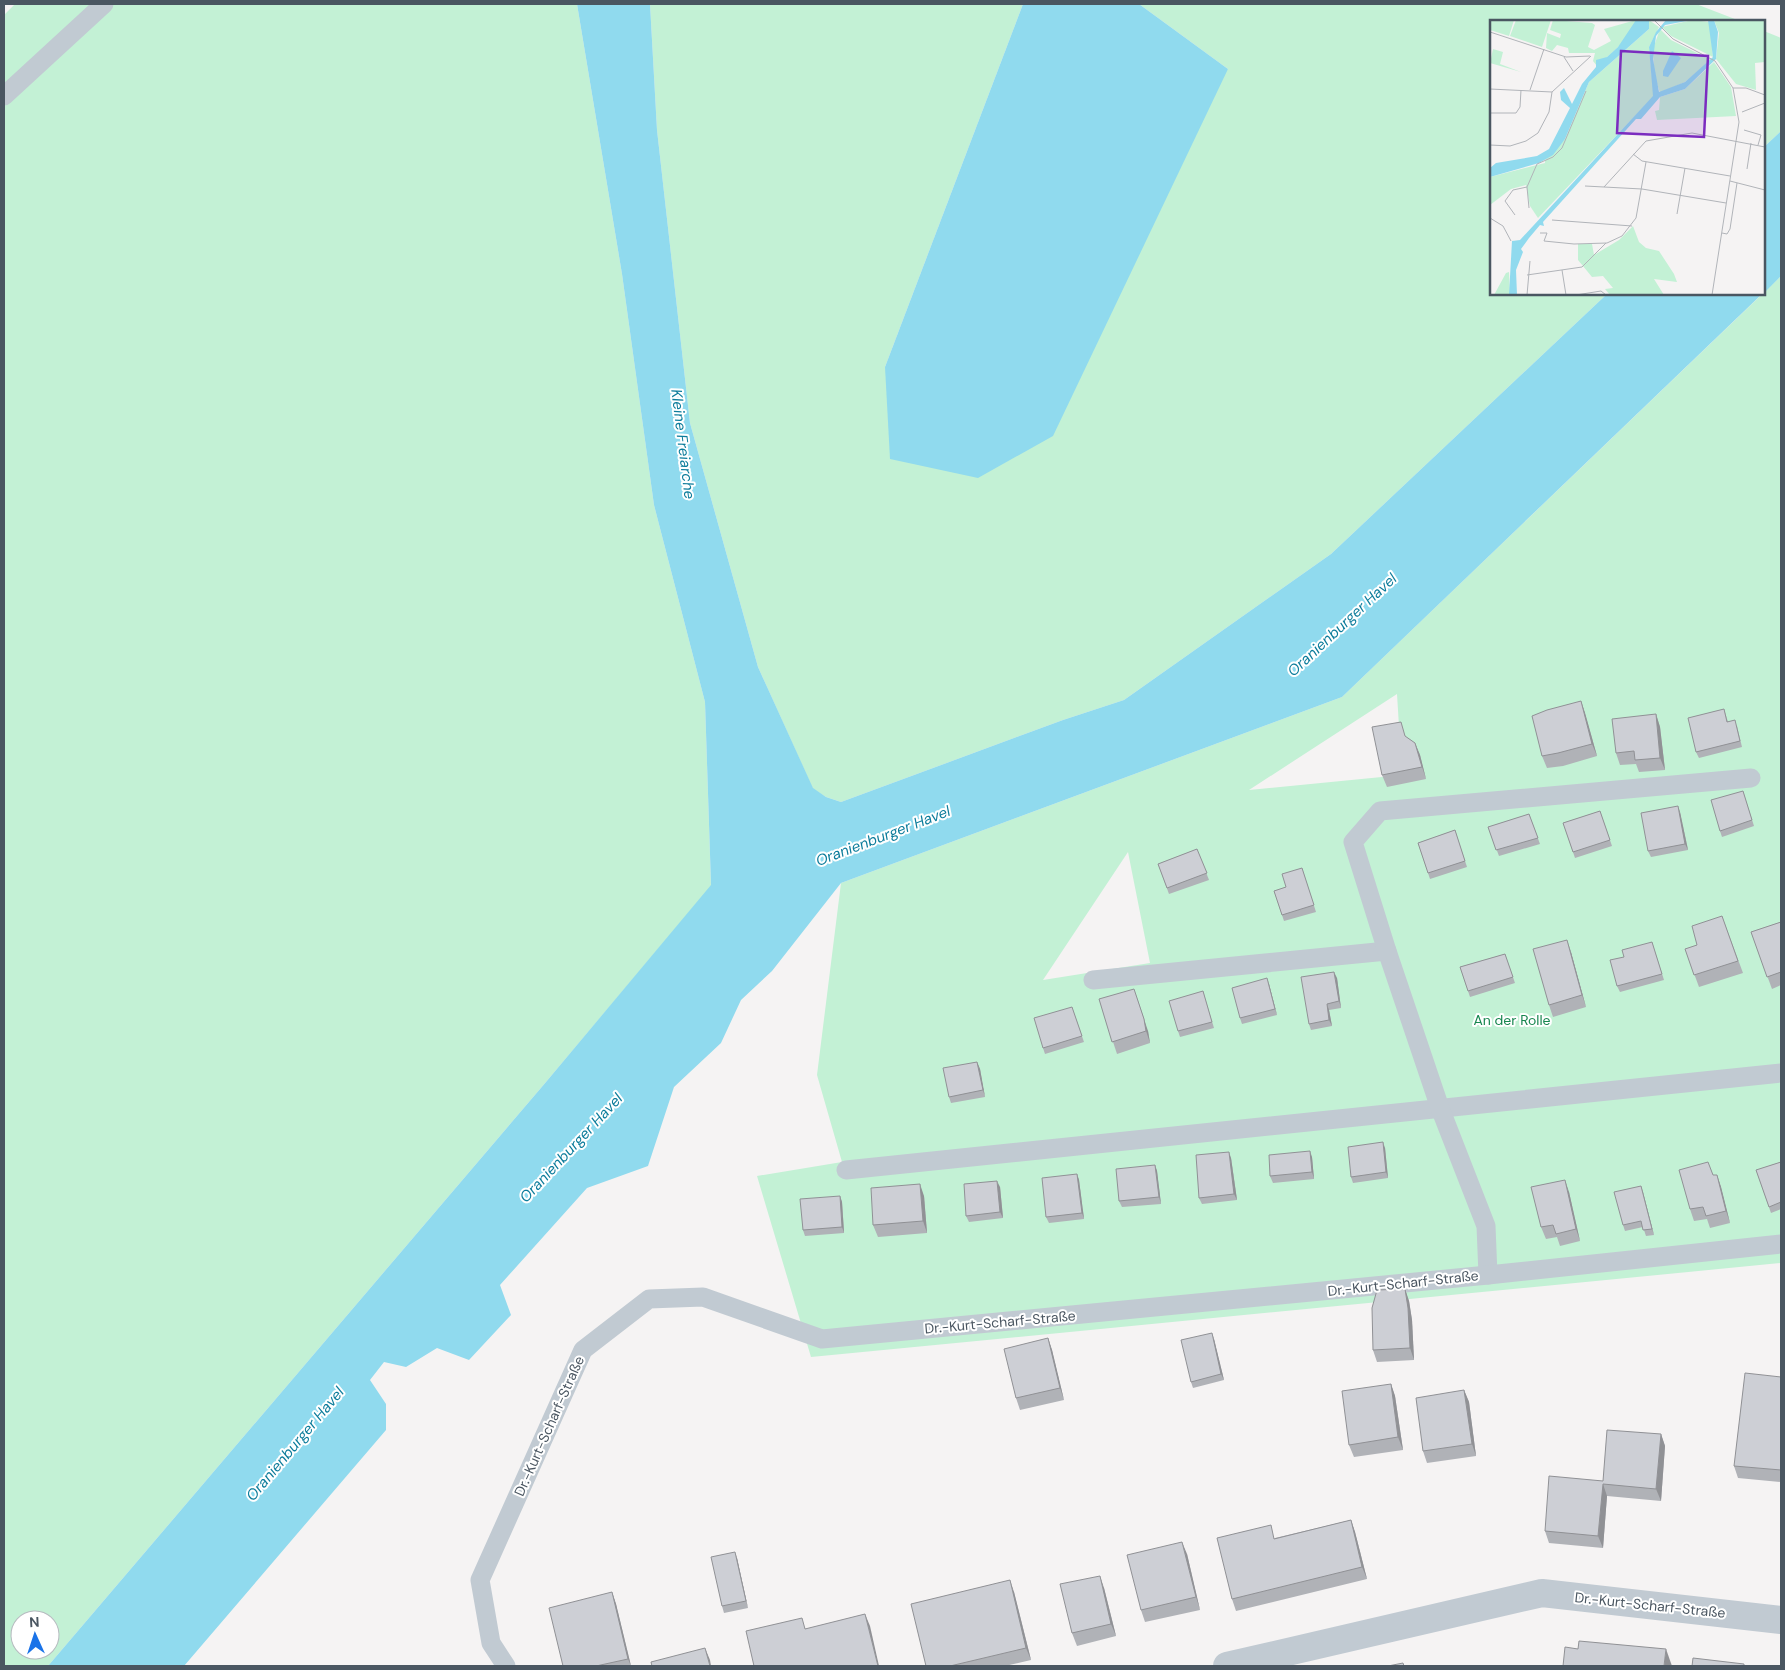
<svg xmlns="http://www.w3.org/2000/svg" width="1785" height="1670" font-family="'DM Sans',sans-serif">
  <style>
    .green { fill: #c3f1d5; fill-rule: evenodd }
    .water { fill: #90daee }
    .lines { fill: none; stroke-linecap: round; stroke-linejoin: round }
    .service { stroke: #c1cad2; stroke-width: 19 }
    .minor { stroke: #c1cad2; stroke-width: 28 }
    .wall { fill: #b0b2b7 }
    .shaded-wall { fill: #909195 }
    .building { fill: #cdcfd5; stroke: #909195 }
    .labels { text-anchor: middle; dominant-baseline: central; stroke-width: 4; stroke-linejoin: round; paint-order: stroke }
    .park-label { font-size: 14px; fill: #17864f; stroke: #fff }
    .street-label { font-size: 14px; fill: #4a5661; stroke: #fff }
    .water-label { font-size: 15px; font-style: italic; fill: #0c7c9b; stroke: #fff }
    .inset-road { fill: none; stroke: #b1b4b9; stroke-width: 1 }
    .view { fill: #7b2cbf; fill-opacity: 0.15; stroke: #7b2cbf; stroke-width: 2.5 }
    .inset-edge { fill: none; stroke: #4a5661; stroke-width: 2.5 }
  </style>
  <rect width="100%" height="100%" fill="#f5f3f3"/>
  <g class="green">
    <path d="M 15,4 L 577,4 L 622,274 L 654,505 L 705,702 L 711,886 L 546,1082 L 48,1666 L 4,1666 L 4,15 ZM 20,1620 L 50,1620 L 50,1650 L 20,1650 Z"/>
    <path d="M 650,4 L 1023,4 L 885,367 L 1228,69 L 1139,4 L 1696,4 L 1740,21 L 1491,21 L 1491,294 L 1607,294 L 1331,554 L 1124,700 L 1063,720 L 841,802 L 826,797 L 813,789 L 758,667 L 690,423 L 657,130 Z"/>
    <path d="M 1764,31 L 1781,38 L 1781,131 L 1764,147 Z"/>
    <path d="M 1781,276 L 1781,1263 L 811,1357 L 757,1176 L 842,1162 L 817,1075 L 841,883 L 1342,697 ZM 1397,694 L 1402,775 L 1249,790 ZM 1128,852 L 1150,963 L 1043,980 Z"/>
  </g>
  <g class="water">
    <path d="M 577,4 L 650,4 L 657,130 L 690,423 L 758,667 L 813,788 L 826,797 L 841,802 L 1063,720 L 1124,700 L 1331,554 L 1607,294 L 1762,294 L 1342,697 L 841,883 L 772,971 L 741,1000 L 721,1043 L 674,1087 L 648,1166 L 587,1188 L 500,1285 L 511,1315 L 469,1360 L 437,1348 L 406,1367 L 384,1362 L 370,1380 L 386,1404 L 386,1430 L 184,1666 L 48,1666 L 546,1082 L 711,885 L 705,702 L 654,505 L 622,274 Z"/>
    <path d="M 1023,4 L 1139,4 L 1228,69 L 1053,436 L 978,478 L 890,459 L 885,367 Z"/>
    <path d="M 1781,131 L 1781,276 L 1764,293 L 1764,147 Z"/>
  </g>
  <g class="lines">
    <g class="service">
      <path d="M 4,96 L 104,4"/>
      <path d="M 1093,980 L 1387,951"/>
      <path d="M 846,1170 L 1781,1073"/>
      <path d="M 1488,1275 L 1486,1226 L 1440,1108 L 1387,951 L 1353,842 L 1380,811 L 1751,778"/>
      <path d="M 506,1666 L 491,1643 L 480,1580 L 583,1350 L 649,1299 L 703,1297 L 822,1339 L 1488,1275 L 1781,1244"/>
    </g>
    <path class="minor" d="M 1227,1666 L 1542,1593 L 1781,1620"/>
  </g>
  <g class="wall">
    <path d="M 1581,701 L 1585,713 L 1597,756 L 1563,766 L 1547,768 L 1542,756 Z"/>
    <path d="M 1724,709 L 1728,722 L 1737,726 L 1742,747 L 1699,758 L 1696,752 Z"/>
    <path d="M 1656,714 L 1660,727 L 1665,770 L 1639,772 L 1636,764 L 1620,765 L 1616,753 Z"/>
    <path d="M 1406,737 L 1415,743 L 1420,755 L 1426,779 L 1387,787 L 1382,775 Z"/>
    <path d="M 1743,791 L 1754,826 L 1722,837 L 1720,831 Z"/>
    <path d="M 1600,811 L 1612,846 L 1575,858 L 1563,823 Z"/>
    <path d="M 1680,812 L 1688,850 L 1651,857 L 1648,851 Z"/>
    <path d="M 1529,814 L 1540,844 L 1499,856 L 1488,827 Z"/>
    <path d="M 1455,830 L 1467,867 L 1430,879 L 1418,843 Z"/>
    <path d="M 1197,849 L 1209,880 L 1169,894 L 1158,864 Z"/>
    <path d="M 1302,868 L 1316,912 L 1284,921 L 1274,891 L 1286,887 Z"/>
    <path d="M 1722,916 L 1743,973 L 1699,987 L 1685,949 L 1697,945 Z"/>
    <path d="M 1781,922 L 1781,985 L 1772,989 L 1751,932 Z"/>
    <path d="M 1652,942 L 1664,980 L 1620,992 L 1617,986 L 1624,957 Z"/>
    <path d="M 1571,952 L 1586,1007 L 1553,1017 L 1549,1005 Z"/>
    <path d="M 1505,954 L 1515,983 L 1470,997 L 1460,967 Z"/>
    <path d="M 1337,978 L 1341,1008 L 1329,1010 L 1332,1026 L 1311,1030 L 1309,1024 Z"/>
    <path d="M 1269,984 L 1277,1015 L 1242,1024 L 1240,1018 Z"/>
    <path d="M 1203,991 L 1214,1028 L 1180,1037 L 1178,1031 Z"/>
    <path d="M 1099,999 L 1148,1031 L 1150,1043 L 1117,1054 Z"/>
    <path d="M 1072,1007 L 1084,1042 L 1045,1054 L 1043,1048 Z"/>
    <path d="M 977,1062 L 980,1069 L 985,1097 L 951,1103 L 949,1097 Z"/>
    <path d="M 1385,1148 L 1388,1178 L 1353,1183 L 1351,1177 Z"/>
    <path d="M 1312,1157 L 1314,1179 L 1273,1183 L 1270,1176 Z"/>
    <path d="M 1231,1158 L 1237,1200 L 1202,1204 L 1199,1198 Z"/>
    <path d="M 1781,1162 L 1781,1209 L 1771,1213 L 1756,1170 Z"/>
    <path d="M 1155,1165 L 1157,1171 L 1161,1204 L 1122,1207 L 1119,1201 Z"/>
    <path d="M 1077,1174 L 1079,1180 L 1084,1219 L 1049,1223 L 1046,1217 Z"/>
    <path d="M 1713,1175 L 1717,1175 L 1721,1187 L 1730,1223 L 1710,1228 L 1707,1219 L 1694,1221 L 1690,1209 Z"/>
    <path d="M 1641,1186 L 1654,1235 L 1646,1236 L 1643,1227 L 1625,1231 L 1623,1225 Z"/>
    <path d="M 1000,1187 L 1003,1218 L 969,1222 L 966,1216 Z"/>
    <path d="M 1569,1192 L 1580,1241 L 1560,1246 L 1557,1237 L 1546,1239 L 1541,1227 Z"/>
    <path d="M 840,1196 L 842,1202 L 844,1233 L 805,1236 L 803,1230 Z"/>
    <path d="M 924,1196 L 927,1233 L 878,1237 L 873,1225 Z"/>
    <path d="M 1405,1289 L 1409,1301 L 1412,1320 L 1414,1360 L 1377,1362 L 1373,1350 Z"/>
    <path d="M 1048,1338 L 1052,1350 L 1064,1400 L 1020,1410 L 1016,1398 Z"/>
    <path d="M 1214,1339 L 1224,1380 L 1193,1388 L 1191,1382 Z"/>
    <path d="M 1781,1377 L 1781,1482 L 1738,1478 L 1734,1466 Z"/>
    <path d="M 1391,1384 L 1395,1396 L 1403,1450 L 1354,1457 L 1349,1445 Z"/>
    <path d="M 1464,1390 L 1469,1402 L 1476,1456 L 1427,1463 L 1423,1451 Z"/>
    <path d="M 1661,1434 L 1665,1446 L 1661,1501 L 1607,1496 L 1603,1548 L 1549,1543 L 1545,1531 L 1603,1481 Z"/>
    <path d="M 1351,1520 L 1355,1532 L 1367,1579 L 1236,1611 L 1232,1599 L 1275,1538 Z"/>
    <path d="M 1187,1554 L 1200,1610 L 1145,1622 L 1141,1610 Z"/>
    <path d="M 737,1558 L 748,1608 L 724,1613 L 722,1606 Z"/>
    <path d="M 1104,1588 L 1116,1636 L 1077,1646 L 1072,1633 Z"/>
    <path d="M 612,1592 L 616,1604 L 631,1666 L 563,1666 Z"/>
    <path d="M 1014,1592 L 1031,1660 L 1005,1666 L 926,1666 Z"/>
  </g>
  <g class="shaded-wall">
    <path d="M 1581,701 L 1585,713 L 1597,756 L 1592,744 Z"/>
    <path d="M 1656,714 L 1660,727 L 1665,770 L 1660,758 Z"/>
    <path d="M 1415,743 L 1420,755 L 1426,779 L 1422,767 Z"/>
    <path d="M 1678,806 L 1680,812 L 1688,850 L 1685,844 Z"/>
    <path d="M 1567,940 L 1571,952 L 1586,1007 L 1582,995 Z"/>
    <path d="M 1334,972 L 1337,978 L 1341,1008 L 1339,1001 Z"/>
    <path d="M 1267,978 L 1269,984 L 1277,1015 L 1275,1009 Z"/>
    <path d="M 1134,989 L 1148,1031 L 1150,1043 L 1146,1031 Z"/>
    <path d="M 1327,1004 L 1329,1010 L 1332,1026 L 1329,1020 Z"/>
    <path d="M 977,1062 L 980,1069 L 985,1097 L 983,1090 Z"/>
    <path d="M 1383,1142 L 1385,1148 L 1388,1178 L 1386,1172 Z"/>
    <path d="M 1310,1151 L 1312,1157 L 1314,1179 L 1312,1172 Z"/>
    <path d="M 1229,1152 L 1231,1158 L 1237,1200 L 1234,1194 Z"/>
    <path d="M 1155,1165 L 1157,1171 L 1161,1204 L 1159,1197 Z"/>
    <path d="M 1077,1174 L 1079,1180 L 1084,1219 L 1082,1213 Z"/>
    <path d="M 1717,1175 L 1721,1187 L 1730,1223 L 1726,1211 Z"/>
    <path d="M 1565,1180 L 1569,1192 L 1580,1241 L 1576,1229 Z"/>
    <path d="M 997,1181 L 1000,1187 L 1003,1218 L 1000,1212 Z"/>
    <path d="M 920,1184 L 924,1196 L 927,1233 L 923,1221 Z"/>
    <path d="M 1641,1186 L 1643,1192 L 1654,1235 L 1652,1229 Z"/>
    <path d="M 840,1196 L 842,1202 L 844,1233 L 842,1227 Z"/>
    <path d="M 1405,1289 L 1409,1301 L 1412,1320 L 1414,1360 L 1410,1348 Z"/>
    <path d="M 1212,1333 L 1214,1339 L 1224,1380 L 1221,1374 Z"/>
    <path d="M 1048,1338 L 1052,1350 L 1064,1400 L 1060,1388 Z"/>
    <path d="M 1391,1384 L 1395,1396 L 1403,1450 L 1398,1437 Z"/>
    <path d="M 1464,1390 L 1469,1402 L 1476,1456 L 1472,1444 Z"/>
    <path d="M 1661,1434 L 1665,1446 L 1661,1501 L 1656,1489 Z"/>
    <path d="M 1603,1484 L 1607,1496 L 1603,1548 L 1598,1536 Z"/>
    <path d="M 1351,1520 L 1355,1532 L 1367,1579 L 1362,1567 Z"/>
    <path d="M 1182,1542 L 1187,1554 L 1200,1610 L 1196,1597 Z"/>
    <path d="M 735,1552 L 737,1558 L 748,1608 L 746,1601 Z"/>
    <path d="M 1100,1576 L 1104,1588 L 1116,1636 L 1111,1624 Z"/>
    <path d="M 1010,1580 L 1014,1592 L 1031,1660 L 1026,1648 Z"/>
    <path d="M 612,1592 L 616,1604 L 631,1666 L 628,1659 Z"/>
    <path d="M 865,1614 L 870,1626 L 879,1666 L 878,1666 Z"/>
    <path d="M 705,1648 L 710,1660 L 711,1666 L 710,1666 Z"/>
    <path d="M 1666,1649 L 1672,1666 L 1664,1666 Z"/>
  </g>
  <g class="building">
    <path d="M 1581,701 L 1592,744 L 1558,753 L 1542,756 L 1532,716 L 1547,710 Z"/>
    <path d="M 1724,709 L 1727,722 L 1735,720 L 1740,741 L 1696,752 L 1688,718 Z"/>
    <path d="M 1656,714 L 1660,758 L 1635,760 L 1634,751 L 1616,753 L 1612,719 Z"/>
    <path d="M 1401,722 L 1405,736 L 1415,743 L 1422,767 L 1382,775 L 1372,727 Z"/>
    <path d="M 1743,791 L 1752,820 L 1720,831 L 1711,800 Z"/>
    <path d="M 1678,806 L 1685,844 L 1648,851 L 1641,813 Z"/>
    <path d="M 1600,811 L 1610,840 L 1573,852 L 1563,823 Z"/>
    <path d="M 1529,814 L 1538,838 L 1496,850 L 1488,827 Z"/>
    <path d="M 1455,830 L 1465,861 L 1428,873 L 1418,843 Z"/>
    <path d="M 1197,849 L 1207,873 L 1167,888 L 1158,864 Z"/>
    <path d="M 1302,868 L 1314,905 L 1282,915 L 1274,891 L 1286,887 L 1282,874 Z"/>
    <path d="M 1722,916 L 1738,961 L 1694,975 L 1685,949 L 1697,945 L 1692,926 Z"/>
    <path d="M 1781,922 L 1781,972 L 1767,977 L 1751,932 Z"/>
    <path d="M 1567,940 L 1582,995 L 1549,1005 L 1533,949 Z"/>
    <path d="M 1652,942 L 1662,974 L 1617,986 L 1610,960 L 1624,957 L 1622,950 Z"/>
    <path d="M 1505,954 L 1513,977 L 1468,991 L 1460,967 Z"/>
    <path d="M 1334,972 L 1339,1001 L 1327,1004 L 1329,1020 L 1309,1024 L 1301,977 Z"/>
    <path d="M 1267,978 L 1275,1009 L 1240,1018 L 1232,988 Z"/>
    <path d="M 1134,989 L 1144,1019 L 1146,1031 L 1112,1042 L 1099,999 Z"/>
    <path d="M 1203,991 L 1212,1022 L 1178,1031 L 1169,1001 Z"/>
    <path d="M 1072,1007 L 1082,1036 L 1043,1048 L 1034,1018 Z"/>
    <path d="M 977,1062 L 983,1090 L 949,1097 L 943,1068 Z"/>
    <path d="M 1383,1142 L 1386,1172 L 1351,1177 L 1348,1147 Z"/>
    <path d="M 1310,1151 L 1312,1172 L 1270,1176 L 1269,1155 Z"/>
    <path d="M 1229,1152 L 1234,1194 L 1199,1198 L 1196,1155 Z"/>
    <path d="M 1708,1162 L 1713,1175 L 1717,1175 L 1726,1211 L 1706,1216 L 1703,1207 L 1690,1209 L 1679,1170 Z"/>
    <path d="M 1781,1162 L 1781,1202 L 1769,1207 L 1756,1170 Z"/>
    <path d="M 1155,1165 L 1159,1197 L 1119,1201 L 1116,1169 Z"/>
    <path d="M 1077,1174 L 1082,1213 L 1046,1217 L 1042,1178 Z"/>
    <path d="M 1565,1180 L 1576,1229 L 1556,1234 L 1553,1225 L 1541,1227 L 1531,1187 Z"/>
    <path d="M 997,1181 L 1000,1212 L 966,1216 L 964,1184 Z"/>
    <path d="M 920,1184 L 923,1221 L 873,1225 L 871,1188 Z"/>
    <path d="M 1641,1186 L 1652,1229 L 1643,1230 L 1641,1221 L 1623,1225 L 1614,1192 Z"/>
    <path d="M 840,1196 L 842,1227 L 803,1230 L 800,1199 Z"/>
    <path d="M 1405,1289 L 1408,1308 L 1410,1348 L 1373,1350 L 1372,1308 L 1377,1290 Z"/>
    <path d="M 1212,1333 L 1221,1374 L 1191,1382 L 1181,1340 Z"/>
    <path d="M 1048,1338 L 1060,1388 L 1016,1398 L 1004,1349 Z"/>
    <path d="M 1745,1373 L 1781,1377 L 1781,1470 L 1734,1466 Z"/>
    <path d="M 1391,1384 L 1398,1437 L 1349,1445 L 1342,1391 Z"/>
    <path d="M 1464,1390 L 1472,1444 L 1423,1451 L 1416,1398 Z"/>
    <path d="M 1607,1430 L 1661,1434 L 1656,1489 L 1603,1484 L 1598,1536 L 1545,1531 L 1549,1476 L 1603,1481 Z"/>
    <path d="M 1351,1520 L 1362,1567 L 1232,1599 L 1217,1538 L 1271,1525 L 1274,1539 Z"/>
    <path d="M 1182,1542 L 1196,1597 L 1141,1610 L 1127,1555 Z"/>
    <path d="M 735,1552 L 746,1601 L 722,1606 L 711,1557 Z"/>
    <path d="M 1100,1576 L 1111,1624 L 1072,1633 L 1060,1584 Z"/>
    <path d="M 1010,1580 L 1026,1648 L 950,1666 L 926,1666 L 911,1604 Z"/>
    <path d="M 612,1592 L 628,1659 L 596,1666 L 563,1666 L 549,1608 Z"/>
    <path d="M 865,1614 L 878,1666 L 754,1666 L 746,1631 L 802,1618 L 805,1629 Z"/>
    <path d="M 1579,1641 L 1666,1649 L 1664,1666 L 1563,1666 L 1565,1647 L 1578,1649 Z"/>
    <path d="M 705,1648 L 710,1666 L 652,1666 L 651,1662 Z"/>
    <path d="M 1693,1658 L 1744,1664 L 1744,1666 L 1692,1666 Z"/>
    <path d="M 1403,1663 L 1404,1666 L 1388,1666 Z"/>
  </g>
  <g class="labels">
    <g class="park-label">
      <text x="1512" y="1020">An der Rolle</text>
    </g>
    <g class="street-label">
      <text transform="translate(1403 1283) rotate(-6)">Dr.-Kurt-Scharf-Straße</text>
      <text transform="translate(1000 1322) rotate(-5)">Dr.-Kurt-Scharf-Straße</text>
      <text transform="translate(549 1426) rotate(-66)">Dr.-Kurt-Scharf-Straße</text>
      <text transform="translate(1650 1605) rotate(6)">Dr.-Kurt-Scharf-Straße</text>
    </g>
    <g class="water-label">
      <text transform="translate(683 444) rotate(83)">Kleine Freiarche</text>
      <text transform="translate(1342 625) rotate(-43)">Oranienburger Havel</text>
      <text transform="translate(883 836) rotate(-21)">Oranienburger Havel</text>
      <text transform="translate(571 1148) rotate(-47)">Oranienburger Havel</text>
      <text transform="translate(295 1444) rotate(-50)">Oranienburger Havel</text>
    </g>
  </g>
  <g transform="translate(1490 20)">
    <rect width="275" height="275" fill="#f5f3f3"/>
    <path d="M 0,0 L 24,0 L 19,16 L 0,10 ZM 26,0 L 61,0 L 52,27 L 20,16 ZM 63,0 L 102,3 L 105,5 L 98,27 L 104,30 L 121,21 L 114,9 L 146,0 L 139,17 L 115,39 L 109,39 L 107,46 L 103,41 L 105,33 L 79,33 L 78,28 L 67,25 L 62,31 L 56,28 L 57,13 L 70,18 L 71,14 L 60,10 ZM 159,0 L 169,7 L 159,27 L 164,76 L 48,198 L 40,186 L 36,165 L 21,169 L 0,185 L 0,157 L 55,143 L 55,140 L 75,119 L 99,62 L 159,9 ZM 202,0 L 220,2 L 223,37 L 181,16 L 172,7 ZM 224,0 L 275,0 L 275,42 L 265,43 L 266,70 L 246,64 L 226,39 L 229,13 ZM 170,9 L 181,20 L 221,40 L 195,62 L 170,73 L 164,54 L 163,29 ZM 3,29 L 13,32 L 10,44 L 31,52 L 0,43 ZM 224,42 L 241,67 L 246,96 L 167,100 L 165,91 L 169,90 L 170,77 L 195,69 ZM 143,206 L 149,222 L 156,228 L 169,231 L 184,254 L 187,262 L 164,259 L 174,275 L 120,275 L 115,269 L 123,268 L 113,256 L 102,257 L 88,240 L 88,224 L 102,224 L 104,235 L 129,220 ZM 19,252 L 20,275 L 4,275 L 16,253 Z" fill="#c3f1d5"/>
    <path d="M 146,0 L 159,0 L 159,9 L 99,62 L 75,119 L 63,135 L 49,143 L 0,157 L 0,148 L 6,143 L 47,136 L 59,129 L 80,88 L 71,80 L 70,72 L 74,68 L 82,84 L 92,64 L 106,47 L 106,40 L 117,37 L 128,27 ZM 176,0 L 202,0 L 175,5 L 166,16 L 163,39 L 169,72 L 195,62 L 223,37 L 218,0 L 224,0 L 228,12 L 226,39 L 195,69 L 170,77 L 151,99 L 146,99 L 53,202 L 54,206 L 50,205 L 39,218 L 31,229 L 33,232 L 26,250 L 27,275 L 19,275 L 22,221 L 30,220 L 163,76 L 159,27 L 166,12 ZM 182,31 L 191,38 L 178,57 L 173,56 L 173,51 Z" fill="#90daee"/>
    <path class="inset-road" d="M 164,0 L 183,19 L 225,41 L 243,68 L 249,102 L 222,275M 0,12 L 76,37 L 100,36M 74,37 L 83,51M 243,68 L 256,68 L 275,75M 0,69 L 62,72 L 101,36M 40,70 L 54,29M 252,92 L 275,83M 0,93 L 26,93 L 30,87 L 31,70M 254,110 L 271,115 L 268,125M 0,125 L 20,126 L 36,121 L 48,113 L 59,92 L 62,72M 143,134 L 152,141 L 240,156M 257,149 L 261,123M 240,161 L 275,170M 95,166 L 152,169 L 236,183M 37,167 L 39,188M 114,167 L 156,121 L 202,113 L 275,127M 187,194 L 195,148M 25,195 L 15,181 L 23,170 L 37,167 L 47,144 L 63,137 L 72,128 L 96,71M 0,198 L 13,206 L 21,221M 62,200 L 142,206M 50,213 L 57,213 L 54,221 L 84,224 L 117,223 L 132,216 L 146,198 L 156,142M 232,213 L 237,214 L 240,209 L 247,163M 72,250 L 76,275M 37,255 L 92,247 L 116,223M 37,275 L 40,241M 86,275 L 111,271 L 116,275"/>
    <path class="view" d="M 131,31 L 218,36 L 214,117 L 127,113 Z"/>
    <rect width="275" height="275" class="inset-edge"/>
  </g>
  <rect width="1785" height="1670" fill="none" stroke="#4a5661" stroke-width="10"/>
  <g transform="translate(35 1635) rotate(357)"><circle r="24" fill="#ffffff" stroke="#b7bbc0"/>
  <path d="M0-4L9 19L0 12L-9 19Z" fill="#1a73e8"/>
  <text y="-8" font-size="14" font-weight="bold" text-anchor="middle" fill="#4a5661">N</text>
  </g>
</svg>
